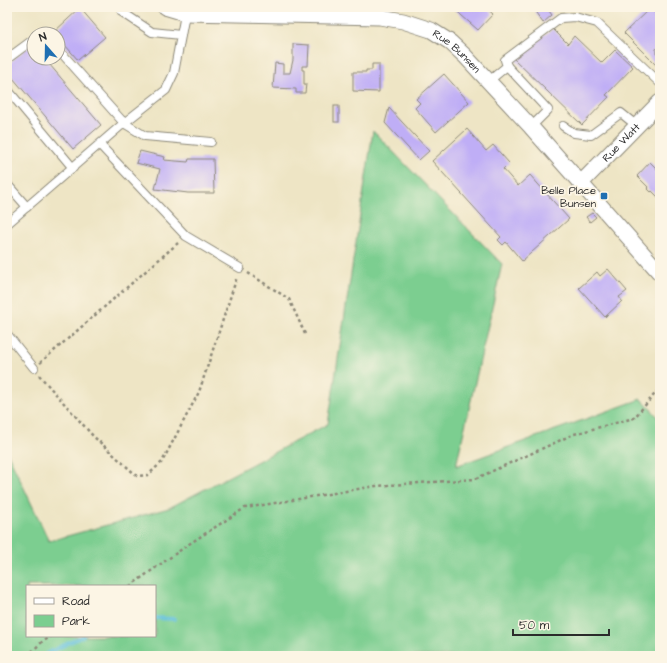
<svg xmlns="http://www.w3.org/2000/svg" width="667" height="663" font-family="'Architects Daughter',sans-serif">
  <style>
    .green { fill: #7bce90; stroke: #537c5e; fill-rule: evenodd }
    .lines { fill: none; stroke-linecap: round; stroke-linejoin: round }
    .stream { stroke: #5cbfda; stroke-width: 4 }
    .building { fill: #bfaef6 }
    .service-casing { stroke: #8c8878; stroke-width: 10 }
    .minor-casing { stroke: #8c8878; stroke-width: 17 }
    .path { stroke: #8c8878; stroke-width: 2.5; stroke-dasharray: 3 3; stroke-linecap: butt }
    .service { stroke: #fff; stroke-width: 8 }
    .minor { stroke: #fff; stroke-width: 15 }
    .poi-dot { fill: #1f6fb2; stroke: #fcf5e5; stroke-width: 1.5 }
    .labels { text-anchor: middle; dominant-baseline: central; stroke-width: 3.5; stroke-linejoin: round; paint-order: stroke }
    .street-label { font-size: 11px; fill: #2b2b2b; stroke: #fcf5e5 }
    .poi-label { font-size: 11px; fill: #2b2b2b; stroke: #fcf5e5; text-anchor: end }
  </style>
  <rect width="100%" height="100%" fill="#fcf5e5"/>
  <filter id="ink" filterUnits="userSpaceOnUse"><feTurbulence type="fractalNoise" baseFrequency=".025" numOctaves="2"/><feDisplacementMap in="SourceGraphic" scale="8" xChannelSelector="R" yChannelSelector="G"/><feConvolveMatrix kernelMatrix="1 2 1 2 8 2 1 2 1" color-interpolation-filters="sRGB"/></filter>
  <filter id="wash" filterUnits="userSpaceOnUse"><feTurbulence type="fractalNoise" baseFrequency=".012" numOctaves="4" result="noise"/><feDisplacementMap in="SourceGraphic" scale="16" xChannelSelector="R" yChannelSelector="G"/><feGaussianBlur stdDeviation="0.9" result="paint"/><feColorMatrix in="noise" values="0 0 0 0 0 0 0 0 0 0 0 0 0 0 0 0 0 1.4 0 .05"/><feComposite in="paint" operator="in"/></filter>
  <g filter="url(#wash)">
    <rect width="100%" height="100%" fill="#eee5c5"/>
    <path class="green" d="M 373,131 L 502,264 L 456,466 L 641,399 L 660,419 L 660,656 L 7,656 L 7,452 L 49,541 L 169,508 L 328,424 ZM 27,586 L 155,586 L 155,636 L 27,636 Z"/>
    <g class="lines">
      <g class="stream">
        <path d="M 155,618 L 174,619"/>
        <path d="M 44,656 L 52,651 L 83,636"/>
      </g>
    </g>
    <g id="blocks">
      <g class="building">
        <path d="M 452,7 L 485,7 L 493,14 L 478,30 Z"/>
        <path d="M 538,7 L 546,7 L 552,15 L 543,23 L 534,10 Z"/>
        <path d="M 80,8 L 105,37 L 78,60 L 58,37 L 58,34 L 56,34 L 54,32 Z"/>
        <path d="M 650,8 L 660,18 L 660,45 L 656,49 L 656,54 L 660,57 L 660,61 L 656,65 L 624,33 Z"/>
        <path d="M 553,29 L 568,44 L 574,36 L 602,63 L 615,50 L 633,67 L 606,95 L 609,97 L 582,125 L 513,58 Z"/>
        <path d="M 32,44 L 34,47 L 34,58 L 44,58 L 101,125 L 73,149 L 7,71 L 7,65 Z"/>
        <path d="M 293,44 L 309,45 L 308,66 L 302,66 L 302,70 L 304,70 L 304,84 L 306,84 L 305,93 L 296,93 L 296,89 L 273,88 L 275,63 L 283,64 L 283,73 L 290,73 L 293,60 Z"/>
        <path d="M 372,64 L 379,64 L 379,92 L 353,91 L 353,72 L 366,72 L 366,70 L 372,70 Z"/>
        <path d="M 444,74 L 469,102 L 436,132 L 415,108 L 420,103 L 416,99 Z"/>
        <rect x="334" y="106" width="5" height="16"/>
        <path d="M 389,108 L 429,151 L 419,160 L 385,123 Z"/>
        <path d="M 467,129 L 486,151 L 493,145 L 509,163 L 503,169 L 518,186 L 530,175 L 569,219 L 522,261 L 506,242 L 503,245 L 498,240 L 501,237 L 432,161 Z"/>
        <path d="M 140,151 L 165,157 L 164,160 L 188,162 L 189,159 L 213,159 L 214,193 L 188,193 L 155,189 L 160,169 L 136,163 Z"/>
        <path d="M 650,162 L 660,172 L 660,199 L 652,191 L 651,192 L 647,188 L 648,187 L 637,176 Z"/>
        <path d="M 592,213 L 596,217 L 590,222 L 586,217 Z"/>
        <path d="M 608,269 L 627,291 L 619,297 L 622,301 L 605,317 L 579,288 L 597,272 L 600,276 Z"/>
      </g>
    </g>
  </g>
  <g filter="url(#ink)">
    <use href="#blocks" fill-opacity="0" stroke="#8c8878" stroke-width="1"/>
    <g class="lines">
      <defs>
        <g id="service">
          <path d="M 120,7 L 122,12 L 152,32 L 181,35"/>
          <path d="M 58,49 L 124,123 L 145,136 L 211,142"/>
          <path d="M 7,59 L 34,39"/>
          <path d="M 507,66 L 548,110 L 531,127"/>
          <path d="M 489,81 L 507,66 L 505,60 L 561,18 L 575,17 L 597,23 L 660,83"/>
          <path d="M 7,89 L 73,168"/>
          <path d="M 563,126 L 574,133 L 591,135 L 621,113 L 637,126"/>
          <path d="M 100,145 L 186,236 L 240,268"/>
          <path d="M 7,184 L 27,207"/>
          <path d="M 7,224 L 124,123 L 166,90 L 174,73 L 186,9"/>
          <path d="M 7,334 L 34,368"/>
        </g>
        <g id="minor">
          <path id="s1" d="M 165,7 L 185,13 L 380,17 L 403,21 L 431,30 L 450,42 L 465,56 L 531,127 L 660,273"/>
          <path id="s2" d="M 581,183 L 660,102"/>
        </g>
      </defs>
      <use href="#service" class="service-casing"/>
      <use href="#minor" class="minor-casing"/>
      <g class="path">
        <path d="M 248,273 L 289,299 L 305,334"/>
        <path d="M 40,363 L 178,243"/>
        <path d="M 39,375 L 93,436 L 137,476 L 148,475 L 162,462 L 199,392 L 237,277"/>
        <path d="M 130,586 L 189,544 L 245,508 L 376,486 L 475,479 L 574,434 L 634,418 L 660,388"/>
        <path d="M 27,656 L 42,642 L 52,636"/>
      </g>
      <use href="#service" class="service"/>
      <use href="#minor" class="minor"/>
    </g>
  </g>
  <rect class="poi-dot" x="600" y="192" width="8" height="8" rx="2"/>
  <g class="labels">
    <g class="street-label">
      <text stroke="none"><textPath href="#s1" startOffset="302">Rue Bunsen</textPath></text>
      <text stroke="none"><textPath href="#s2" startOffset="57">Rue Watt</textPath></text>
    </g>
    <g class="poi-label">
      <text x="596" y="190">Belle Place<tspan x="596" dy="13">Bunsen</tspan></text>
    </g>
  </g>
  <rect width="667" height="663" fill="none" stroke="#fcf5e5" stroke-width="24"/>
  <rect x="26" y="585" width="130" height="52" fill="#fcf5e5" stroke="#a8a49b"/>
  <rect x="34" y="598" width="20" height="6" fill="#ffffff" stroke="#a8a49b"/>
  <text x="62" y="605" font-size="12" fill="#2b2b2b">Road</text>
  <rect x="34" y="615" width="20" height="12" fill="#7bce90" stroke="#a8a49b"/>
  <text x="62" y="625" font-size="12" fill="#2b2b2b">Park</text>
  <g transform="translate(46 46) rotate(340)"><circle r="19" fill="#fcf5e5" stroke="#a8a49b"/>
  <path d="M0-3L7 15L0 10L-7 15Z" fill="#1f6fb2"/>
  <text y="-6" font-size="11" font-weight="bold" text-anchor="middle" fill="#2b2b2b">N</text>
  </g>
  <path d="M513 629v6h96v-6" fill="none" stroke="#2b2b2b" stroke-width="2"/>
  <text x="519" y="629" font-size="12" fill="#2b2b2b" stroke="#fcf5e5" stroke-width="3" paint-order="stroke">50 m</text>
</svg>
